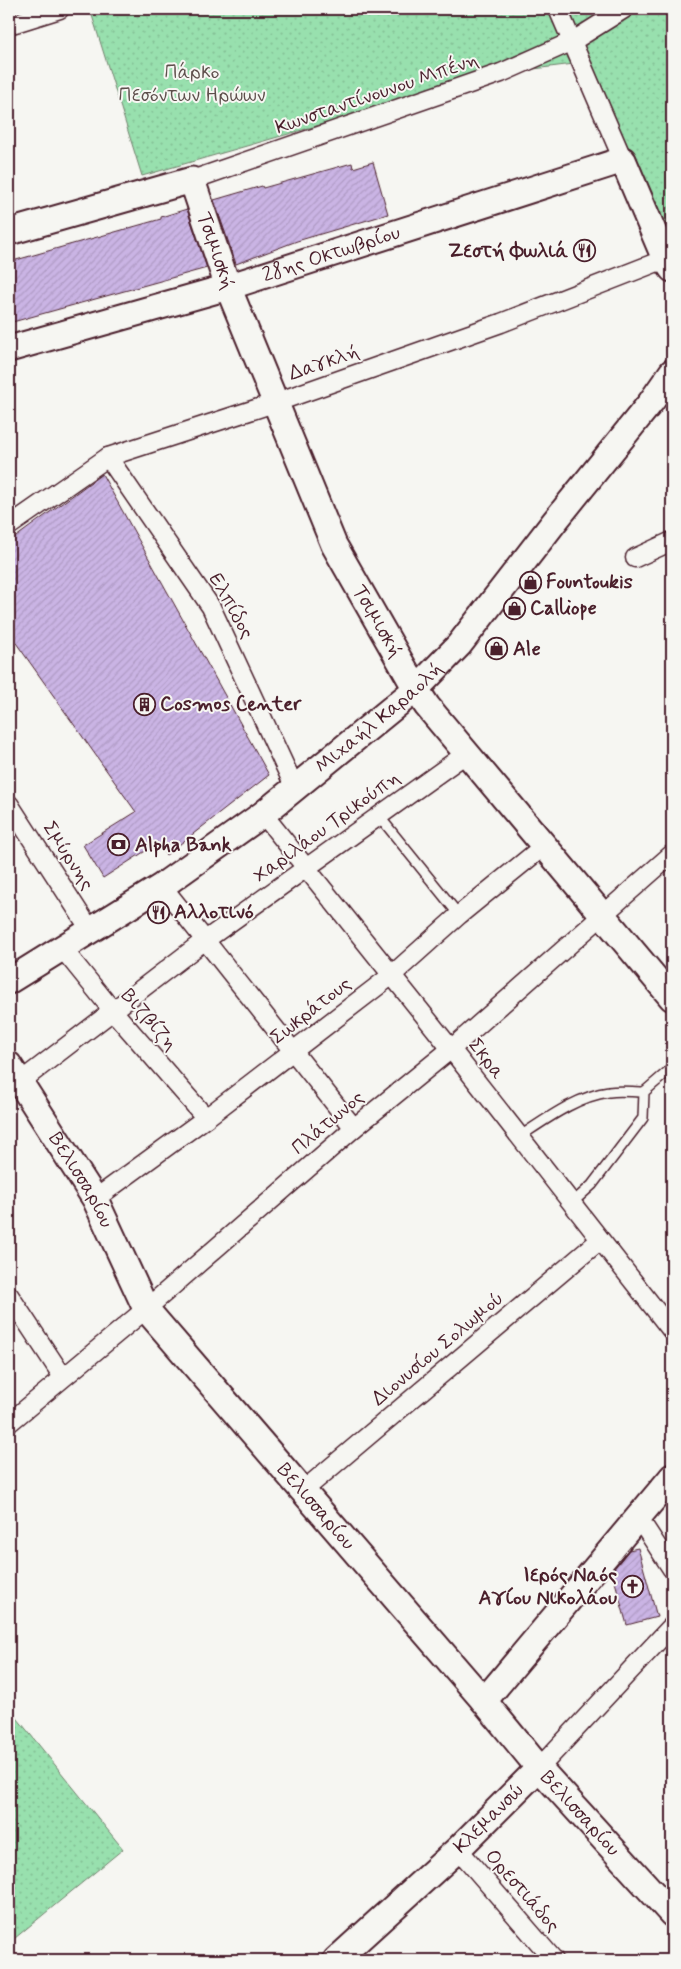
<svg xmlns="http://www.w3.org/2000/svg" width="681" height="1969" font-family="Mynerve,sans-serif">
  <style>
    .grass { fill: url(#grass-dots); stroke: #71806c }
    .building { fill: url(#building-hatch); stroke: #4a1f2b }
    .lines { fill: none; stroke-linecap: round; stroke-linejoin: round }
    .lane-casing { stroke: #4a1f2b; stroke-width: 12 }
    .street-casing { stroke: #4a1f2b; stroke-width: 21 }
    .secondary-casing { stroke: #4a1f2b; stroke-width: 29 }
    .lane { stroke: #f6f6f2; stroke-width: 9 }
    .street { stroke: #f6f6f2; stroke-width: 18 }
    .secondary { stroke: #f6f6f2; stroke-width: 25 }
    .labels { text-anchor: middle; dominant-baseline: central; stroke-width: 4; stroke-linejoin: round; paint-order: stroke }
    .park-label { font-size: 20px; fill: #5e4f4c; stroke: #f6f6f2 }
    .street-label { font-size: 20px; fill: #4a1f2b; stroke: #f6f6f2 }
    .poi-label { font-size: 20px; font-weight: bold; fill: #4a1f2b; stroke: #f6f6f2; text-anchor: start }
  </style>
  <defs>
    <pattern id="grass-dots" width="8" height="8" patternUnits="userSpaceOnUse" patternTransform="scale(1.25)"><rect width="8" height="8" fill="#98e0ae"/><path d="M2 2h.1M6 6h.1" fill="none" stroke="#84c096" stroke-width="1.8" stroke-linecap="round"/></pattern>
    <pattern id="building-hatch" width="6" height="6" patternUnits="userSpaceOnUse" patternTransform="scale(1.25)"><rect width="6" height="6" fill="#cab4e4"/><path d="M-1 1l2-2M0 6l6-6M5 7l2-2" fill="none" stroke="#af9ac4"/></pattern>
  </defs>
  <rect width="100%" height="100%" fill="#f6f6f2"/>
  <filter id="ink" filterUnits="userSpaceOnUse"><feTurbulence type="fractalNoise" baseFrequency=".02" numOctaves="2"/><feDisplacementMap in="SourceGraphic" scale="10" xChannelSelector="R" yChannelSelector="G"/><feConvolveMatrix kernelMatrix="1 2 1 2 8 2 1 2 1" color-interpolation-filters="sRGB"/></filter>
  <g filter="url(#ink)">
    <g class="grass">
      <path d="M 90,9 L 558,9 L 563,18 L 580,9 L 672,9 L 672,255 L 582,63 L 501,73 L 142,176 Z"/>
      <path d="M 9,1708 L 123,1849 L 9,1943 Z"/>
    </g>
    <g class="building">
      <path d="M 373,162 L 388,214 L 297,241 L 236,264 L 214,200 L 262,186 L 263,188 L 352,163 L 353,168 Z"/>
      <path d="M 187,209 L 207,268 L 9,323 L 9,262 L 161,219 L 161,217 Z"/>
      <path d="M 102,474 L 269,775 L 166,855 L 158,843 L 103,878 L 83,845 L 136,812 L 9,633 L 9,542 Z"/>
      <path d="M 638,1548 L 657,1617 L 627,1625 L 612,1571 L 629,1550 Z"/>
    </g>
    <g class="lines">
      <defs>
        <g id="lane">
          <path d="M 379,816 L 459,915"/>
          <path d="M 519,1137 C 545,1120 577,1096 609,1092 C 620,1090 632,1092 644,1092"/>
          <path d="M 571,1204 L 592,1185 L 643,1118 L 644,1092 L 672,1068"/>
        </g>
        <g id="street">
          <path d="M 558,9 L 623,160"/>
          <path d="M 9,25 L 60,9"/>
          <path d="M 192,180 L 501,73 L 573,41 L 624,9"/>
          <path d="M 108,457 L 211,607 L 295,788"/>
          <path d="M 9,526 L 108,457 L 274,403 L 501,323 L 665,259"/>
          <path d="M 635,558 L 672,541"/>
          <path d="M 9,804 L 91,931"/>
          <path d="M 263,814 L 451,1049 L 672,1331"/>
          <path d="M 162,886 L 354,1128"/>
          <path d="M 62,948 L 113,1011 L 206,1118"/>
          <path d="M 20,1082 L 204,941 L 467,753"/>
          <path d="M 95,1199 L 206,1118 L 392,975 L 459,915 L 545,845"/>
          <path d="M 9,1295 L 63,1377"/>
          <path d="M 9,1423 L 146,1309 L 354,1128 L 451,1049 L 672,854"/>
          <path d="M 304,1490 L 600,1240"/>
          <path d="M 638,1517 L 672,1569"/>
          <path d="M 539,1768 L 672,1626"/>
          <path d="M 458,1849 L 554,1960"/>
        </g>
        <g id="secondary">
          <path id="s1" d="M 9,232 L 192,180 L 228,287 L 334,545 L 416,689 L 427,706 L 672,998"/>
          <path id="s2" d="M 9,349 L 228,287 L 623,160 L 665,259 L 672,269"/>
          <path id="s3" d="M 9,981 L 162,886 L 263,814 L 416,689 L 459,645 L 555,521 L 651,402 L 672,372"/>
          <path id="s4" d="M 9,1065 L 95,1199 L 146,1309 L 484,1701 L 539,1768 L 672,1914"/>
          <path d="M 484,1701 L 672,1477"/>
          <path id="s5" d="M 336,1960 L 458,1849 L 539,1768"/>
        </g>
      </defs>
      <use href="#lane" class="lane-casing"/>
      <use href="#street" class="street-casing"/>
      <use href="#secondary" class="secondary-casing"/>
      <use href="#lane" class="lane"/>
      <use href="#street" class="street"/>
      <use href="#secondary" class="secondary"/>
    </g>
  </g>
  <defs>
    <symbol id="restaurant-ring" viewBox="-11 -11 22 22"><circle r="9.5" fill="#f6f6f2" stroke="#4a1f2b" stroke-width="1.5"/><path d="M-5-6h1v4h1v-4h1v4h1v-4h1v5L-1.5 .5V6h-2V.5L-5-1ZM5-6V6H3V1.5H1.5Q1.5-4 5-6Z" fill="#4a1f2b"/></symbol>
    <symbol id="shop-ring" viewBox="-11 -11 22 22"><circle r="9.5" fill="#f6f6f2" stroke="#4a1f2b" stroke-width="1.5"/><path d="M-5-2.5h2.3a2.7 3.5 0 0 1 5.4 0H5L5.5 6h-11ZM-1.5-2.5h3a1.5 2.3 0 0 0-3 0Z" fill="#4a1f2b"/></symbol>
    <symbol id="building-ring" viewBox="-11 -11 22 22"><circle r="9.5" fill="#f6f6f2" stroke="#4a1f2b" stroke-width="1.5"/><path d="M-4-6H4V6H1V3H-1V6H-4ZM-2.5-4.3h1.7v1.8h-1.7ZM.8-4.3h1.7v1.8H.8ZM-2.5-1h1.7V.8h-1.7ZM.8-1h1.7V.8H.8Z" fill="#4a1f2b"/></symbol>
    <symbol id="bank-ring" viewBox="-11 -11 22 22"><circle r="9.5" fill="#f6f6f2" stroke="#4a1f2b" stroke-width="1.5"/><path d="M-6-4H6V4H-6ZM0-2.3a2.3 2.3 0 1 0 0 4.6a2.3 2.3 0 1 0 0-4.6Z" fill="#4a1f2b"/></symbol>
    <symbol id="church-ring" viewBox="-11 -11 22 22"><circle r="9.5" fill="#f6f6f2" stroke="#4a1f2b" stroke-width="1.5"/><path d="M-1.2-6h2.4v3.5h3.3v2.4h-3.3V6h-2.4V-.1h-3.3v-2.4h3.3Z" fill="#4a1f2b"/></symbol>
  </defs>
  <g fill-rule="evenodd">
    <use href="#restaurant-ring" x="572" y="238" width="25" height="25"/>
    <use href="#shop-ring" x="518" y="570" width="25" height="25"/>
    <use href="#shop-ring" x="502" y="596" width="25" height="25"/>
    <use href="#shop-ring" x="484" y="636" width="25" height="25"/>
    <use href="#building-ring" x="132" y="692" width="25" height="25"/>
    <use href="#bank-ring" x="106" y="832" width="25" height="25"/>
    <use href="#restaurant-ring" x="146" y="900" width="25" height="25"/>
    <use href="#church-ring" x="620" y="1574" width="25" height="25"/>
  </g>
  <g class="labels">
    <g class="park-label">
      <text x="192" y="72">Πάρκο<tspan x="192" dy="23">Πεσόντων Ηρώων</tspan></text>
    </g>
    <g class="street-label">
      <text transform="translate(377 94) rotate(-19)">Κωνσταντίνουνου Μπένη</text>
      <text stroke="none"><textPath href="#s1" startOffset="265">Τσιμισκή</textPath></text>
      <text stroke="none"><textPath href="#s2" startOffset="336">28ης Οκτωβρίου</textPath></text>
      <text transform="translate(324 363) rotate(-19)">Δαγκλή</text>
      <text transform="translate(231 606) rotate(61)">Ελπίδος</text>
      <text stroke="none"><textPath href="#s1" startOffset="670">Τσιμισκή</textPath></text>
      <text stroke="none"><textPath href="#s3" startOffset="455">Μιχαήλ Καραολή</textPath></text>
      <text transform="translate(327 827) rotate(-36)">Χαριλάου Τρικούπη</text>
      <text transform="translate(68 856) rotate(57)">Σμύρνης</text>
      <text transform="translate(311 1011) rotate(-38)">Σωκράτους</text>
      <text transform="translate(149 1020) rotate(49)">Βιζβίζη</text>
      <text transform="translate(486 1059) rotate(52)">Σκρα</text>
      <text transform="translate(328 1123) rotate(-40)">Πλάτωνος</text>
      <text stroke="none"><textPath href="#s4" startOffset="136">Βελισσαρίου</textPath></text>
      <text transform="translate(438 1349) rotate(-40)">Διονυσίου Σολωμού</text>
      <text stroke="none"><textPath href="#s4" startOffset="541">Βελισσαρίου</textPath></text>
      <text stroke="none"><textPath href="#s4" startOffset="946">Βελισσαρίου</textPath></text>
      <text stroke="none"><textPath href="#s5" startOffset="208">Κλεμανσώ</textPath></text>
      <text transform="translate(522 1891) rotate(49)">Ορεστιάδος</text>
    </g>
    <g class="poi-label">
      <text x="568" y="251" text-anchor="end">Ζεστή Φωλιά</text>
      <text x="546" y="582">Fountoukis</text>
      <text x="530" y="608">Calliope</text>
      <text x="513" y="649">Ale</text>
      <text x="160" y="704">Cosmos Center</text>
      <text x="135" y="845">Alpha Bank</text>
      <text x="174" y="912">Αλλοτινό</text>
      <text x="617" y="1575" text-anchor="end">Ιερός Ναός<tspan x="617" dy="23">Αγίου Νικολάου</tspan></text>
    </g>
  </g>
  <rect width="681" height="1969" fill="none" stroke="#f6f6f2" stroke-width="30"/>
  <rect x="15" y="15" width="651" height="1939" fill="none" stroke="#4a1f2b" stroke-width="2" filter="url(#ink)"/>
</svg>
